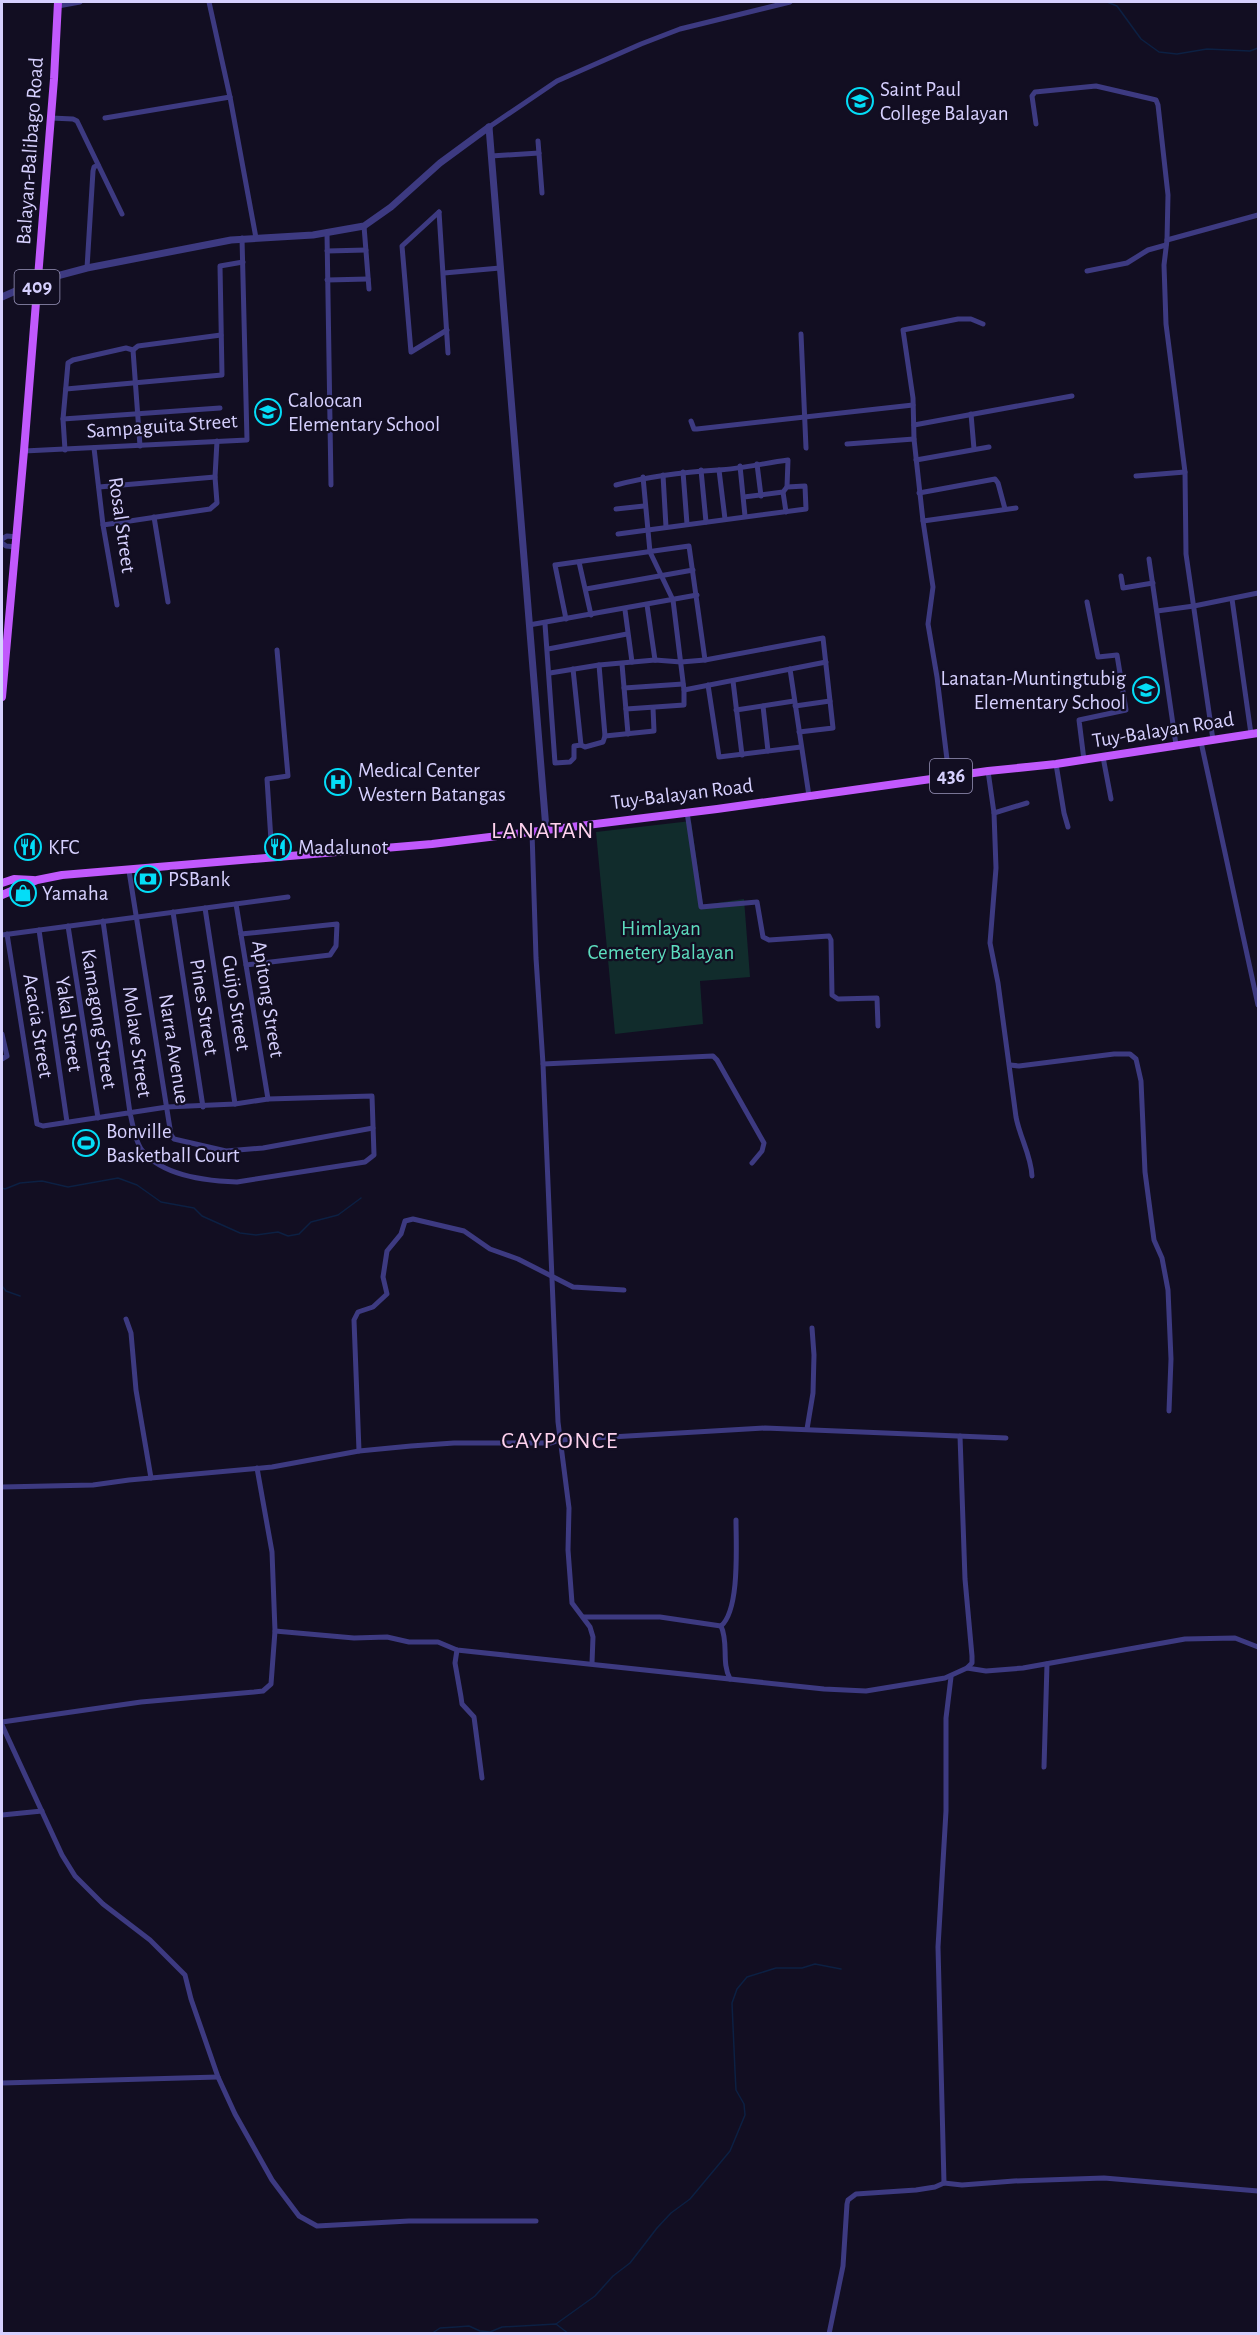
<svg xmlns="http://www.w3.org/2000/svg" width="1260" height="2335" font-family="'Alegreya Sans',sans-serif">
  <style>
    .green { fill: #112c2c }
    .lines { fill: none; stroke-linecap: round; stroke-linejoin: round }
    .stream { stroke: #0c2043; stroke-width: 1.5 }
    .minor { stroke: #3d3a81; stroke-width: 5 }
    .tertiary { stroke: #3d3a81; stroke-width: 7 }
    .primary { stroke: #c159fd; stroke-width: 8 }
    .labels { text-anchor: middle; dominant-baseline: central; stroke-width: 4.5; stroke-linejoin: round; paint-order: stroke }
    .shield { fill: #120e22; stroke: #9b96bc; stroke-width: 1.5 }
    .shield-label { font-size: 20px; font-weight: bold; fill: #d6d0fe }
    .poi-label { font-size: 21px; fill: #d6d0fe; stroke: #120e22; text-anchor: start }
    .street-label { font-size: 21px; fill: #d6d0fe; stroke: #120e22 }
    .park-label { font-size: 21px; fill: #5dddbe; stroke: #120e22 }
    .quarter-label { font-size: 24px; letter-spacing: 1.5px; fill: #fed2ee; stroke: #120e22 }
  </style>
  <rect width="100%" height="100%" fill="#120e22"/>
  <path class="green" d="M 691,821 L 703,905 L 744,899 L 750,977 L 700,981 L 703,1024 L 615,1034 L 596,832 Z"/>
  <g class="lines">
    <g class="stream">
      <path d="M 1107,2 L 1117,6 L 1141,39 L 1159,52 L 1177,54 L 1207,49 L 1250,51 L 1258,48"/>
      <path d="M 2,1188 L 5,1189 L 20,1183 L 42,1181 L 68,1187 L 118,1178 L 137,1185 L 161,1202 L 194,1208 L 202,1216 L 240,1233 L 256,1235 L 278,1232 L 288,1236 L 299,1234 L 311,1222 L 338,1215 L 361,1198"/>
      <path d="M 2,1286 L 6,1291 L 20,1296"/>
      <path d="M 556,2324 L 595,2296 L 613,2276 L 630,2263 L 657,2228 L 671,2213 L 690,2199 L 730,2151 L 745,2115 L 744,2104 L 736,2090 L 735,2071 L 732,2003 L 737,1989 L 747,1977 L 776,1968 L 802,1968 L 815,1964 L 841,1969"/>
      <path d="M 431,2334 L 440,2328 L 456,2327 L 469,2326 L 480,2331 L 490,2332 L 502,2327 L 556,2324 L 569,2334"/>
      <path d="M 633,2334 L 642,2334"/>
    </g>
    <g class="minor">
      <path d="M 209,2 L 230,97 L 256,238"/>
      <path d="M 58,6 L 80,2"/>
      <path d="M 51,118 L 73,119 L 77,121 L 122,214"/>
      <path d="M 105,118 L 230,97"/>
      <path d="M 1036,124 L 1032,96 L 1035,92 L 1096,86 L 1152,99 L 1156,100 L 1158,105 L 1168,195 L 1167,240 L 1164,265 L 1166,324 L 1185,472 L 1186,554 L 1213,740"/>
      <path d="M 489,127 L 557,81 L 641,44 L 680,29 L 790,2"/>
      <path d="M 538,141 L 542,193"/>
      <path d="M 491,156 L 539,153"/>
      <path d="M 439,212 L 402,246 L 411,352 L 447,330"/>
      <path d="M 439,212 L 448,353"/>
      <path d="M 364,226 L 369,289"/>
      <path d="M 327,233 L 331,485"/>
      <path d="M 1167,240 L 1258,215"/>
      <path d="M 327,251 L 366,250"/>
      <path d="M 87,268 L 93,171 L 94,167 L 98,165"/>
      <path d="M 1087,271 L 1127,263 L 1148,250 L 1166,245"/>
      <path d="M 444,273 L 500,268"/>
      <path d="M 327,280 L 368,279"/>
      <path d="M 801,334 L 806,448"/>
      <path d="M 133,350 L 140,446"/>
      <path d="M 66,389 L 222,375 L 220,266 L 243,262"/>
      <path d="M 971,414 L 974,449"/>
      <path d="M 63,419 L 220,408"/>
      <path d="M 691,421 L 694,429 L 697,429 L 913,405"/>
      <path d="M 914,425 L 1072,396"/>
      <path d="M 847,444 L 914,439"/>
      <path d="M 94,448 L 103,525 L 117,605"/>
      <path d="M 65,450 L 63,419 L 68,363 L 73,360 L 126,348 L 133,350 L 138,346 L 221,335"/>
      <path d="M 24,451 L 247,440 L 242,238"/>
      <path d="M 916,460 L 989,447"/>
      <path d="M 757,464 L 761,496"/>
      <path d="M 740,466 L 745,516"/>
      <path d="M 701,470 L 706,522"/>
      <path d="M 719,470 L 725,519"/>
      <path d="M 683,472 L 687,524"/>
      <path d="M 663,475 L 666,527"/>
      <path d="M 1136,476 L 1185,472"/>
      <path d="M 643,477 L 650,552 L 673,600 L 684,690 L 826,662"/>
      <path d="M 616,485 C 650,476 684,472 718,470 C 741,469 765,463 788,460 L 787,487"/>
      <path d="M 99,487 L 215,477"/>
      <path d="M 783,492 L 786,512"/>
      <path d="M 919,493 L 995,479 L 998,483 L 1005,509"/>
      <path d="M 616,509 L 644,506"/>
      <path d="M 154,517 L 168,602"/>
      <path d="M 923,521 L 1016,508"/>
      <path d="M 103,525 L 210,509 L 217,503 L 215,477 L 217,441"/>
      <path d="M 618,534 L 806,509 L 805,486 L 787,487 L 783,492 L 744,497"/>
      <path d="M 2,539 L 7,536 L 17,537"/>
      <path d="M 2,543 L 6,546 L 16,547"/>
      <path d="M 1149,559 L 1176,745"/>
      <path d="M 579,562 L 591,615"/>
      <path d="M 1121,576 L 1123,588 L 1153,583"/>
      <path d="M 586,589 L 693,570"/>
      <path d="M 1232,599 L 1251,734"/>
      <path d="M 647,605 L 655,660"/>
      <path d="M 625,610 L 632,662"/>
      <path d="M 1157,611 L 1194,606 L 1258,593"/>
      <path d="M 566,619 L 555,565 L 689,546 L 705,660"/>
      <path d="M 545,624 L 555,763 L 570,762 L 574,758 L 574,746 L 581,745"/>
      <path d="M 529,625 L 697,595"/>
      <path d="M 548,649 L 627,634"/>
      <path d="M 622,664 L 628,734"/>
      <path d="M 573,669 L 581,745 L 585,747 L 603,742 L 605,736 L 599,665"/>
      <path d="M 790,669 L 809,796"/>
      <path d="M 550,673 L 599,665 L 655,660 L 681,662 L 705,660 L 823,638 L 833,728 L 799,732"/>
      <path d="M 733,681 L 742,755"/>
      <path d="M 708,685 L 719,757 L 801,747"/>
      <path d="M 624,688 L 683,684"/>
      <path d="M 763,706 L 768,751"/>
      <path d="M 795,706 L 830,701"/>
      <path d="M 626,709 L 684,705 L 684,690"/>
      <path d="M 736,710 L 794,701"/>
      <path d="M 605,736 L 654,731 L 653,708"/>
      <path d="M 1201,742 L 1258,1005"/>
      <path d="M 1103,757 L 1111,799"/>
      <path d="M 1084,760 L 1079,720 L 1126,710 L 1117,655 L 1098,657 L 1087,602"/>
      <path d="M 1056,764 L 1064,813 L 1068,827"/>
      <path d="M 988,771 L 994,813 L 996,868 L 990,943 L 998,983 L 1016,1117 C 1020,1138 1031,1155 1032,1176"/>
      <path d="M 949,776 L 937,677 L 928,624 L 933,587 L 923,521 L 914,439 L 913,398 L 903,330 L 958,319 L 971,319 L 983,324"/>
      <path d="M 687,812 L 701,907 L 757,902 L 763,937 L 769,940 L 829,936 L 831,940 L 832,995 L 838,999 L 877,998 L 878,1026"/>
      <path d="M 994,813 L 1027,803"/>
      <path d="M 532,832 L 536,958 L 543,1064 L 558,1422 L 569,1508 L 568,1550 L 572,1603 L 590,1627 L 593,1637 L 592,1663"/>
      <path d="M 272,856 L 267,779 L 288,776 L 277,650"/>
      <path d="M 129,871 L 171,1135 L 174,1139 L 226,1151 L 263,1148 L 373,1128"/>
      <path d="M 236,904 L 268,1099"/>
      <path d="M 205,908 L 235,1104"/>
      <path d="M 173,912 L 203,1107"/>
      <path d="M 68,926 L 98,1118"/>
      <path d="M 39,930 L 67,1122"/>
      <path d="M 7,934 L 37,1124 L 43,1126 L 167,1107 L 235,1104 L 268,1099 L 372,1096 L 374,1155 L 365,1162 L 237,1182 C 206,1181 161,1176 141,1149 C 134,1138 133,1125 130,1113 L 103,921"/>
      <path d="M 241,934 L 337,924 L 336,946 L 330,955 L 246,965"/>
      <path d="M 2,935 L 288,897"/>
      <path d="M 2,1034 L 7,1056 L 2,1059"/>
      <path d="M 543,1064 L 713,1056 L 717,1060 L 764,1143 L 762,1151 L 752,1163"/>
      <path d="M 1010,1065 L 1019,1066 L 1114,1054 L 1130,1054 L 1136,1059 L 1141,1081 L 1145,1172 L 1154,1240 L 1162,1258 L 1168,1290 L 1171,1359 L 1169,1411"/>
      <path d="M 126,1319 L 131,1333 L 136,1390 L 151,1478"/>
      <path d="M 807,1429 L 813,1393 L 814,1355 L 812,1328"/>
      <path d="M 359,1451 L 354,1320 L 358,1312 L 373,1307 L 387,1294 L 383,1277 L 387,1251 L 401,1234 L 405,1221 L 413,1219 L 464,1231 L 490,1249 L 518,1259 L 573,1287 L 624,1290"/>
      <path d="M 2,1487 L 93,1485 L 129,1480 L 272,1467 L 359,1451 L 411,1446 L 454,1443 L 551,1443 L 560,1440 L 765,1428 L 1006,1438"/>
      <path d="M 584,1617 L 660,1617 L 721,1626 C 740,1610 736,1545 736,1520"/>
      <path d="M 721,1626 C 729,1643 721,1662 730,1679"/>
      <path d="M 275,1631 L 354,1638 L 387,1637 L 409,1642 L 438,1642 L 457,1650 L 824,1689 L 866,1691 L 945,1678 L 967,1668 L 972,1663 L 972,1656 L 965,1579 L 960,1436"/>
      <path d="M 457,1650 L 455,1663 L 461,1697 L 462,1704 L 474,1717 L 482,1778"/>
      <path d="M 967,1668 L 986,1671 L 1023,1668 L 1185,1639 L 1235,1638 L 1258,1647"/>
      <path d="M 2,1722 L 141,1702 L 254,1692 L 263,1691 L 271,1684 L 275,1631 L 272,1552 L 257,1468"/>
      <path d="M 2,1725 L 62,1855 L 75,1876 L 103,1904 L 150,1940 L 185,1975 L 191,1999 L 218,2077 L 235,2114 L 272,2180 L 299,2216 L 317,2226 L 409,2221 L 536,2221"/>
      <path d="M 1044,1767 L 1047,1664"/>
      <path d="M 2,1815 L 42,1811"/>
      <path d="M 2,2083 L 218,2077"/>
      <path d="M 944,2183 L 938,1947 L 946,1811 L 946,1718 L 951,1677"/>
      <path d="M 829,2334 L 843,2266 L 847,2204 L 848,2200 L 856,2194 L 916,2190 L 935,2187 L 944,2183 L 962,2185 L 1014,2181 L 1104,2178 L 1258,2191"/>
    </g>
    <g class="tertiary">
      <path d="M 489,127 L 546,829"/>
      <path d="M 2,297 L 38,281 L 87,268 L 231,240 L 313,235 L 364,226 L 391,207 L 440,163 L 489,127"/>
    </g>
    <g class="primary">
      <path d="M 2,697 L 24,451 L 54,79 L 58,2"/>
      <path d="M 2,883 L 14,879 L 33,880"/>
      <path d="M 2,895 L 37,880 L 62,875 L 432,844 L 717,809 L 988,771 L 1056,764 L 1258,733"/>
    </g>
  </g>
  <defs>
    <symbol id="university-ring" viewBox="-11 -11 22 22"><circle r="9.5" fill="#120e22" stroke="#04ddf7" stroke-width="1.5"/><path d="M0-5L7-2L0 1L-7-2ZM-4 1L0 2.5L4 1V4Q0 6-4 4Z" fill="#04ddf7"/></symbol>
    <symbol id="school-ring" viewBox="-11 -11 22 22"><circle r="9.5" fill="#120e22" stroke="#04ddf7" stroke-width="1.5"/><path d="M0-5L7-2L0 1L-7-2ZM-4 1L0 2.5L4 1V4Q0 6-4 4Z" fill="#04ddf7"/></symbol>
    <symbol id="hospital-ring" viewBox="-11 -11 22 22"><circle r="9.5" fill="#120e22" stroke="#04ddf7" stroke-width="1.5"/><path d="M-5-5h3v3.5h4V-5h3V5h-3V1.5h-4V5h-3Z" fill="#04ddf7"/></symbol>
    <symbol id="restaurant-ring" viewBox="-11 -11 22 22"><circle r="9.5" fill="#120e22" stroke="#04ddf7" stroke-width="1.5"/><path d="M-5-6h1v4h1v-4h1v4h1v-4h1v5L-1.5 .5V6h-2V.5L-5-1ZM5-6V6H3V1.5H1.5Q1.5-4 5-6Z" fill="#04ddf7"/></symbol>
    <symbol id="bank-ring" viewBox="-11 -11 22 22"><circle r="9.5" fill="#120e22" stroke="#04ddf7" stroke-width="1.5"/><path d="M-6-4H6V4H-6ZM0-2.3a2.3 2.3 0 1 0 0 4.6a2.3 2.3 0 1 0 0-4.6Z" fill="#04ddf7"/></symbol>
    <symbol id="shop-ring" viewBox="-11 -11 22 22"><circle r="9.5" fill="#120e22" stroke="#04ddf7" stroke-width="1.5"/><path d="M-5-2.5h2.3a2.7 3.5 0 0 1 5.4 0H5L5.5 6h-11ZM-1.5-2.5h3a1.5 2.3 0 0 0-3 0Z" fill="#04ddf7"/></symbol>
    <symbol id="stadium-ring" viewBox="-11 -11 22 22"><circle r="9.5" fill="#120e22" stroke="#04ddf7" stroke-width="1.5"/><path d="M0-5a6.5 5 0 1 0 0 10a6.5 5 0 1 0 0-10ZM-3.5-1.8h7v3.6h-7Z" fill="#04ddf7"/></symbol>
  </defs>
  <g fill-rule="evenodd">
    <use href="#university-ring" x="845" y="86" width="30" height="30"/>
    <use href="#school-ring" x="253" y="397" width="30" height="30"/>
    <use href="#school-ring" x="1131" y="675" width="30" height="30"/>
    <use href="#hospital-ring" x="323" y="767" width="30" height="30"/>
    <use href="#restaurant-ring" x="13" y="832" width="30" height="30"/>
    <use href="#restaurant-ring" x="263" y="832" width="30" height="30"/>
    <use href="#bank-ring" x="133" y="864" width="30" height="30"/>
    <use href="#shop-ring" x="8" y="878" width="30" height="30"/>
    <use href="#stadium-ring" x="71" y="1128" width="30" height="30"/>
  </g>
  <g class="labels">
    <g class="shield">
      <rect x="14.5" y="270" width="45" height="34" rx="4.5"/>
      <rect x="930" y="759" width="42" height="34" rx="4.5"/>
    </g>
    <g class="shield-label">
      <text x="37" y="287">409</text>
      <text x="951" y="776">436</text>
    </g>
    <g class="poi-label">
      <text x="880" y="89">Saint Paul<tspan x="880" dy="24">College Balayan</tspan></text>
      <text x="288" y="400">Caloocan<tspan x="288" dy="24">Elementary School</tspan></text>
      <text x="1126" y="678" text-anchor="end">Lanatan-Muntingtubig<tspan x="1126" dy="24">Elementary School</tspan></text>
      <text x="358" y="770">Medical Center<tspan x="358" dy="24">Western Batangas</tspan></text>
      <text x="48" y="847">KFC</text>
      <text x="298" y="847">Madalunot</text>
      <text x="168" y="879">PSBank</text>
      <text x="42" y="893">Yamaha</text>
      <text x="106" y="1131">Bonville<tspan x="106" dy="24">Basketball Court</tspan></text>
    </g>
    <g class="street-label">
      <text transform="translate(30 151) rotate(-86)">Balayan-Balibago Road</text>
      <text transform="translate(162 426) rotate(-4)">Sampaguita Street</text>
      <text transform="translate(122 525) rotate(82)">Rosal Street</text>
      <text transform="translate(1163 730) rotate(-9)">Tuy-Balayan Road</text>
      <text transform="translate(682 794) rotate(-7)">Tuy-Balayan Road</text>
      <text transform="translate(268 999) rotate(81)">Apitong Street</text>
      <text transform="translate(236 1003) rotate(81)">Guijo Street</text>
      <text transform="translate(204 1007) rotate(81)">Pines Street</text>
      <text transform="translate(99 1019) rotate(81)">Kamagong Street</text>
      <text transform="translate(69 1024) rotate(82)">Yakal Street</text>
      <text transform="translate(38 1026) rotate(81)">Acacia Street</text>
      <text transform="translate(137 1042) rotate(82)">Molave Street</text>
      <text transform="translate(174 1049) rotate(81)">Narra Avenue</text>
    </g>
    <g class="park-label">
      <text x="661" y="928">Himlayan<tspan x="661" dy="24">Cemetery Balayan</tspan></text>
    </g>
    <g class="quarter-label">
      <text x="543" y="831">LANATAN</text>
      <text x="560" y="1441">CAYPONCE</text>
    </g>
  </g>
  <rect width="1260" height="2335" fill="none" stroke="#d6d0fe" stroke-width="6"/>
</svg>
